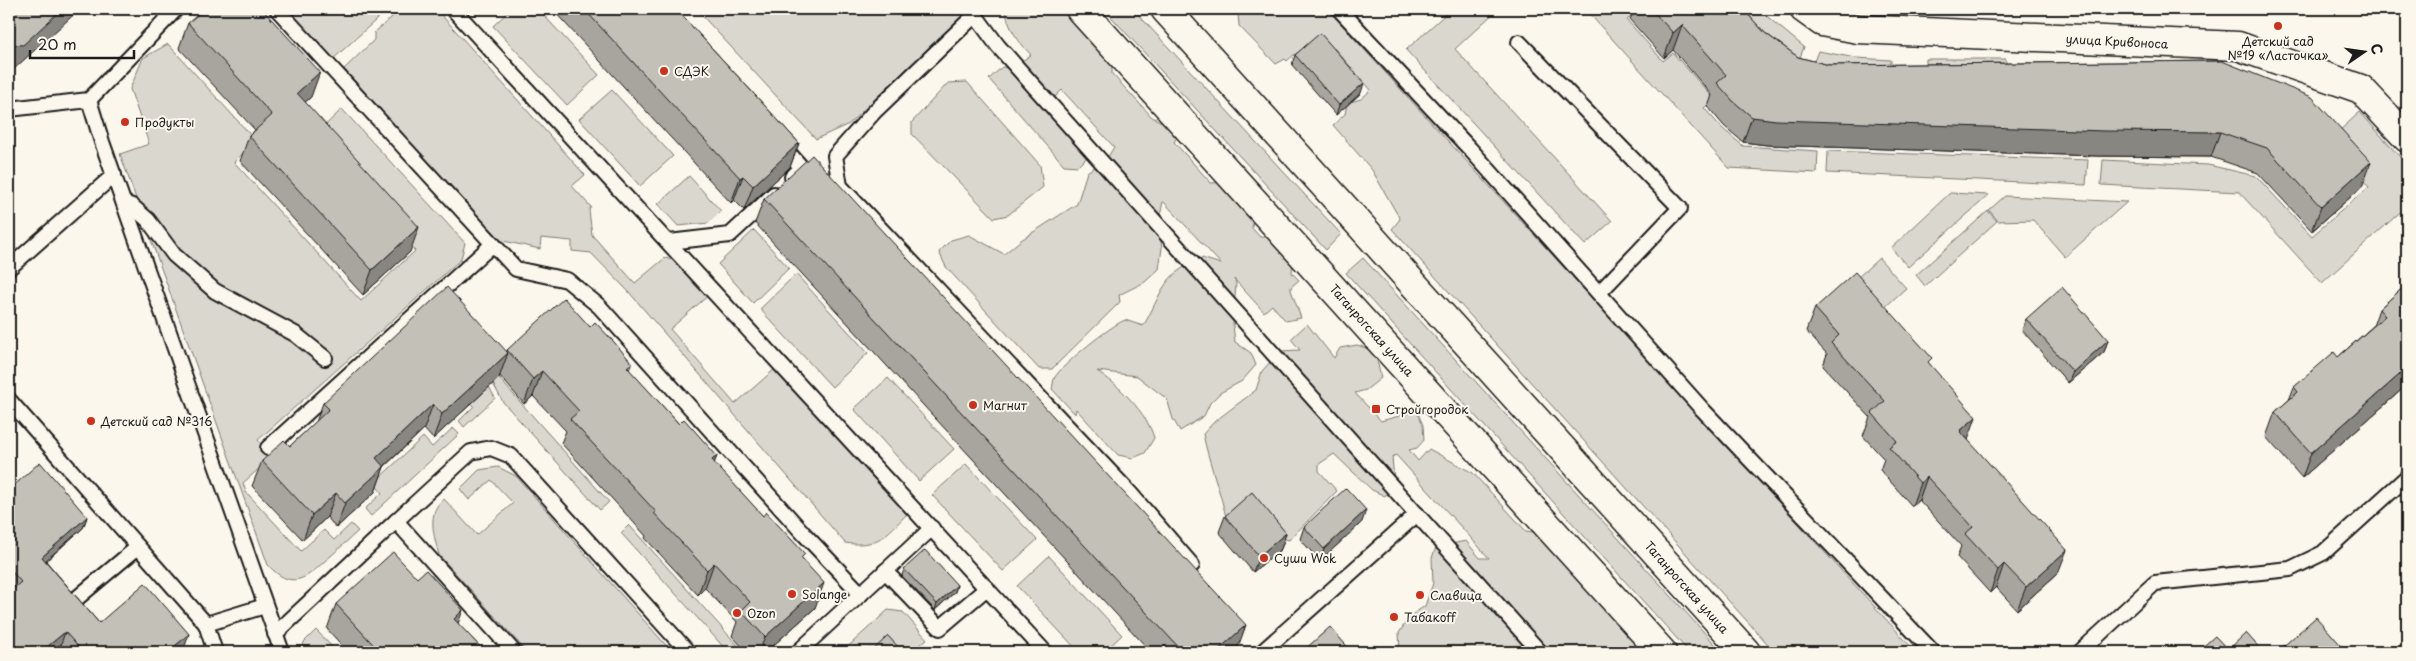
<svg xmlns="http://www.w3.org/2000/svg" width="2416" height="661" font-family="'Playpen Sans',sans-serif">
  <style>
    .green { fill: #dad7ce; stroke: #7b7a75 }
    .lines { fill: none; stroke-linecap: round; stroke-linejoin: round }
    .lane-casing { stroke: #1c1c1c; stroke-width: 18 }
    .street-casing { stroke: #1c1c1c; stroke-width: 31 }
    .primary-casing { stroke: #1c1c1c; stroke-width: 31 }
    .lane { stroke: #fbf7ec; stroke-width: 14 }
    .street { stroke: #fbf7ec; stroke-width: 28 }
    .primary { stroke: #fbf7ec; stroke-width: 28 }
    .wall { fill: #a8a59e; stroke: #1c1c1c }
    .shaded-wall { fill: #888681; stroke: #1c1c1c }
    .building { fill: #c3c0b8; stroke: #1c1c1c }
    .poi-dot { fill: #c8321e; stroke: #fbf7ec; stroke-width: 2 }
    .labels { text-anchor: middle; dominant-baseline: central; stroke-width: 4; stroke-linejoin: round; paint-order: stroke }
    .street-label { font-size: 12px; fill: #1c1c1c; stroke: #fbf7ec }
    .poi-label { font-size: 12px; fill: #1c1c1c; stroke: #fbf7ec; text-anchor: start }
  </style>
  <rect width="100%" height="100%" fill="#fbf7ec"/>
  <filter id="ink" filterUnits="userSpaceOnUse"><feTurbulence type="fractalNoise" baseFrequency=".02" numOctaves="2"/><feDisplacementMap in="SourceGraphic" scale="10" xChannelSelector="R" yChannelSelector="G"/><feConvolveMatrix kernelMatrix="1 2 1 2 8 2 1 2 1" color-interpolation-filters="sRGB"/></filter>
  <g filter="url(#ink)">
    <g class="green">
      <path d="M 287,9 L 388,9 L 332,60 Z"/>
      <path d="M 401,9 L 436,9 L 585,175 L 572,186 L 591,207 L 589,210 L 592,235 L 635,283 L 665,258 L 681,262 L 711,293 L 670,329 L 735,404 L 776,368 L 908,513 C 886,535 878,548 845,543 L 628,291 L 591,253 L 572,251 L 572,241 L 541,238 L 540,249 L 499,240 L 344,69 L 374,40 L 374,33 Z"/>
      <path d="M 511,9 L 538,9 L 599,75 L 567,105 L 493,26 Z"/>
      <path d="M 696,9 L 969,9 L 849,124 L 816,139 Z"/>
      <path d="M 1006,9 L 1068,9 L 1112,56 L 1112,74 L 1152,117 L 1166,124 L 1177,137 L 1174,142 L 1211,183 L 1226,182 C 1238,194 1255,209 1252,228 L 1260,237 L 1282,238 L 1293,257 L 1292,273 L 1299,280 L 1291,287 L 1291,290 L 1301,318 L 1286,321 L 1272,305 L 1264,312 L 1234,279 L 1236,283 L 1233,325 L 1235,342 L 1251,353 L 1256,365 L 1242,381 L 1220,393 L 1210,403 L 1204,416 L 1180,431 L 1173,419 L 1167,399 L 1137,376 L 1097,371 C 1118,384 1148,414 1154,438 L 1145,453 L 1133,458 L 1118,455 L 1076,409 L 1075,414 L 1052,389 C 1053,386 1053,380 1055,377 C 1063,364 1110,326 1125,320 L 1143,326 C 1155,308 1160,285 1177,272 C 1184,266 1194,263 1202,258 L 1221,264 L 1163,201 L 1159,222 L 1106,160 L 1114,147 L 1062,90 L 1051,101 L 1022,61 L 1031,55 C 1020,43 1006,26 1006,9 Z"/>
      <path d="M 1104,9 L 1133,9 L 1341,234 L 1326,250 Z"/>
      <path d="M 1231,9 L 1343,9 L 1351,35 L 1916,652 L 1775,652 L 1392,229 L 1400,219 L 1372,170 L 1333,125 L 1345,114 L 1347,103 L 1361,99 L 1371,90 L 1335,49 C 1313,46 1305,44 1287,61 L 1285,59 L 1276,64 L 1239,26 L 1238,13 Z"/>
      <path d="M 1451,9 L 1498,9 L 1455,49 L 1612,221 L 1585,245 L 1406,50 Z"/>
      <path d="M 1585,9 L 1632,9 L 1635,12 L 1627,20 L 1663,61 L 1673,53 L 1714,99 L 1704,108 L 1722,128 L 1743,146 L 1818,151 L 1817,173 L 1729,168 Z"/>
      <path d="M 1718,9 L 1758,9 L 1804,47 L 1792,78 Z"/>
      <path d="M 168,44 L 256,141 L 234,162 L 361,301 L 415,251 L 312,138 L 342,109 L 465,243 L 461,259 L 258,440 L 272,457 L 243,483 L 246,492 L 301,551 L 324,530 L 334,540 L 351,524 L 358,531 C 347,541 337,551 326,560 C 305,580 291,590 268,565 L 120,154 L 149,144 L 130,89 L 143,58 Z"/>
      <path d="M 1818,51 L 1856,58 L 1891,60 L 1891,85 L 1806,82 Z"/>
      <path d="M 1926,59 L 2006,59 L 2006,85 L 1926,86 Z"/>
      <path d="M 1002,67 L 1014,69 L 1088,156 L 1078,166 L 1064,165 L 989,79 Z"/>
      <path d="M 967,82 L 1040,165 L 1043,187 L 1008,215 L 994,218 L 912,134 L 912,122 L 948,83 Z"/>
      <path d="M 612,90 L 673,156 L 640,186 L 579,119 Z"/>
      <path d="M 2360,112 L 2407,165 L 2407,206 L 2322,283 L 2239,192 L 2101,185 L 2103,160 L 2208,165 L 2256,176 L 2312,236 L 2369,187 L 2328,141 Z"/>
      <path d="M 1828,151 L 2088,160 L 2086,185 L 1827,173 Z"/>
      <path d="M 1099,164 L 1159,232 L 1162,248 L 1159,269 L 1145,282 L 1119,295 L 1120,302 L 1052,369 L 1039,369 L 946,267 L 939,252 L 951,240 L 969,235 L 1004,254 L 1021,240 L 1077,204 L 1087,172 Z"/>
      <path d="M 689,176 L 721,211 L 709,223 L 678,226 L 658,204 Z"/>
      <path d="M 1950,193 L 1989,195 L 1908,267 L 1891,248 Z"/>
      <path d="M 2005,196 L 2127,202 L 2065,257 L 2033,220 L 1998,221 L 1989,210 Z"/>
      <path d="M 1988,211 L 1997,221 L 1925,286 L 1916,275 Z"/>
      <path d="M 754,230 L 789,268 L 753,303 L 718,264 Z"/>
      <path d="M 1363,258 L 1722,652 L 1689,652 L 1346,273 Z"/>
      <path d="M 1879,258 L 1906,288 L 1884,308 L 1845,289 Z"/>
      <path d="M 796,274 L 868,353 L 832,387 L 760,309 Z"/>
      <path d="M 1307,324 L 1334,358 L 1340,348 L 1357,345 L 1375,351 L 1381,378 L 1366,390 L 1355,393 L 1381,421 L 1417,411 L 1423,425 L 1424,440 L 1417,448 L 1409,450 L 1418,461 L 1429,449 L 1473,473 L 1526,531 L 1534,532 L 1543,539 L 1656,652 L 1400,652 L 1399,633 L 1410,616 L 1425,606 L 1433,583 L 1432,558 L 1436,547 L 1466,541 L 1480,558 L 1489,558 L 1396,455 L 1392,457 L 1394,480 L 1385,496 L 1372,490 L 1334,454 L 1319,464 L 1319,471 L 1337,491 L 1289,540 L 1227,522 C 1221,492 1209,464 1203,434 L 1214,422 L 1256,390 L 1262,371 L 1280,351 L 1300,350 L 1291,339 Z"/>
      <path d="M 498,377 L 609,502 L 600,510 L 503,402 L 492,382 Z"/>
      <path d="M 888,378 L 954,449 L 919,481 L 854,409 Z"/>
      <path d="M 485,379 L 495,398 L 464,427 L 459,421 L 474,406 L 466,397 Z"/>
      <path d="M 453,428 L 459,434 L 371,516 L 365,509 L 382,493 L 374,483 L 423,437 L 432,447 Z"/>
      <path d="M 966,464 L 1037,540 L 1003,571 L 932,495 Z"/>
      <path d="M 498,467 L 516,476 L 672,652 L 527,652 L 439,555 C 434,536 426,512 444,499 L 477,535 L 513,503 L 491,480 L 469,500 L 460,489 L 479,470 Z"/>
      <path d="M 629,525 L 741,649 L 737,652 L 728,652 L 621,533 Z"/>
      <path d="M 1049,556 L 1122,635 L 1104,652 L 1079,652 L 1017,586 Z"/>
      <path d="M 888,610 L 903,612 L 927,639 L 912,652 L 875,652 L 870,648 L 865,652 L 842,652 Z"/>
      <path d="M 316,630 L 337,652 L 302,652 L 304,642 Z"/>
    </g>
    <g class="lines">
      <defs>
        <g id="lane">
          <path d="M 277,9 L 516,269 L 567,280 L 599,306 L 804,534 L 861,594"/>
          <path d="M 453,9 L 1045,652"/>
          <path d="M 978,9 L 975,15 L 998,46 L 1540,652"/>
          <path d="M 1339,9 L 1470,149 L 1702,409 L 1933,652"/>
          <path d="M 975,15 L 874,112 L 835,156 L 840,186 L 1130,493 L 1192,565"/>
          <path d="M 1519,42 L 1680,208 L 1599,293"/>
          <path d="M 89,100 L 102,142 L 282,652"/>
          <path d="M 9,109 L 89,100 L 176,9"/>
          <path d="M 781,144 L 802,168 L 792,177"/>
          <path d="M 124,203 L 132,206 L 148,220 L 174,255 L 215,291 L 295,334 L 325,358"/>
          <path d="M 669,242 L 730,235 L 774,194"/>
          <path d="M 9,268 L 114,175"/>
          <path d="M 9,400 L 206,624 L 265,606"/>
          <path d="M 268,448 L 493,244"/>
          <path d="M 885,571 L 940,628 L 987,588"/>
          <path d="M 76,599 L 138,547"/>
          <path d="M 206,624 L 215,652"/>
          <path d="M 275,634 L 396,521"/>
          <path d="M 514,652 L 396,521 L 471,452 L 491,448 L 511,456 L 688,652"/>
          <path d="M 798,652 L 932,528"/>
          <path d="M 1262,652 L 1417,514"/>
          <path d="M 2080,652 L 2155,583 L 2290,569 L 2323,553 L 2407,477"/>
        </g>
        <path id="street" d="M 1804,9 L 1822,22 L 1858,29 L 2238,46 L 2361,89 L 2407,138"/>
        <g id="primary">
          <path d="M 1080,9 L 1662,652"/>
          <path d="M 1165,9 L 1746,652"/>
        </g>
      </defs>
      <use href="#lane" class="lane-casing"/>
      <use href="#street" class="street-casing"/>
      <use href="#primary" class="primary-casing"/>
      <use href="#lane" class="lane"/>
      <use href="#street" class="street"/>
      <use href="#primary" class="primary"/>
    </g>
    <g class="wall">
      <path d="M 552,9 L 676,9 L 799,143 L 790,167 L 744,210 L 734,200 L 731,203 Z"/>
      <path d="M 1634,9 L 1743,9 L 1765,33 L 1798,57 L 1829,65 L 2222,61 L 2362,187 L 2312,231 L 2258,173 L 2211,157 L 2096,156 L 1767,145 L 1743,142 L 1724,126 L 1708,107 L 1712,95 L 1673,50 L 1664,58 L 1630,20 Z"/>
      <path d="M 188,23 L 311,97 L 305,102 L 410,252 L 363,295 L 240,161 L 249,136 L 255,130 L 179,48 Z"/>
      <path d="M 1295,55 L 1361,93 L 1336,115 L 1292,65 Z"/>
      <path d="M 764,199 L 1237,650 L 1234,652 L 1151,652 L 755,223 Z"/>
      <path d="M 2407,284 L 2407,385 L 2302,478 L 2266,437 L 2275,412 L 2289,400 L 2294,387 L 2338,357 L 2373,326 L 2379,309 Z"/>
      <path d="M 1815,308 L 1930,365 L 1968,440 L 2058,573 L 2017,610 L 1996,587 L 1990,593 L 1957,557 L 1961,546 L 1919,500 L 1912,506 L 1880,470 L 1884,459 L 1863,436 L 1870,417 L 1823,366 L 1827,354 L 1806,331 Z"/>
      <path d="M 2026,319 L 2108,340 L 2104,352 L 2068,383 L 2022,330 Z"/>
      <path d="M 590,327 L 632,363 L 629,370 L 679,424 L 717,456 L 714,463 L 803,560 L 815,608 L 766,652 L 747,652 L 732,636 L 737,622 L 705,588 L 698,595 L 645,538 L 646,536 L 561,443 L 566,431 L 533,396 L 524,404 L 500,376 L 499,378 L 433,439 L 424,429 L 384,467 L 375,492 L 336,528 L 327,517 L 303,540 L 252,486 L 262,461 L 290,446 L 316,422 L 323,403 L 507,352 L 507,350 Z"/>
      <path d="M 9,490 L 87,517 L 83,528 L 46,561 L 99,623 L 185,646 L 178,652 L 68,652 L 61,644 L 51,652 L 9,652 L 13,589 L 9,584 Z"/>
      <path d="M 1225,516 L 1286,533 L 1281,549 L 1253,572 L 1219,532 Z"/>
      <path d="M 1362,522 L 1320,561 L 1300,539 L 1304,527 Z"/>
      <path d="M 904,569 L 957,585 L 955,592 L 935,610 L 902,576 Z"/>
      <path d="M 336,604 L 458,624 L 485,652 L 348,652 L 327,629 Z"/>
    </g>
    <g class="shaded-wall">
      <path d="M 62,9 L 80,9 L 14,69 L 9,69 L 9,44 Z"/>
      <path d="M 1682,25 L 1673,50 L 1664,58 L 1673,33 Z"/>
      <path d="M 320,72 L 311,97 L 288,118 L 297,93 Z"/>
      <path d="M 1364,83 L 1361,93 L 1336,115 L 1339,105 Z"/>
      <path d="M 1752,117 L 2220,132 L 2211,157 L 2096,156 L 1767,145 L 1743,142 Z"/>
      <path d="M 799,143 L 790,167 L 744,210 L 753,186 Z"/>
      <path d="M 2371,162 L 2362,187 L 2312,231 L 2321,207 Z"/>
      <path d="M 743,176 L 734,200 L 731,203 L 740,178 Z"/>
      <path d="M 419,227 L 410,252 L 363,295 L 372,270 Z"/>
      <path d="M 2108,340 L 2104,352 L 2068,383 L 2073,372 Z"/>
      <path d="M 508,353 L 499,378 L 433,439 L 442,414 Z"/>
      <path d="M 2407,368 L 2407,385 L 2302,478 L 2311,453 Z"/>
      <path d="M 542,371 L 533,396 L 524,404 L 533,379 Z"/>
      <path d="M 433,404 L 424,429 L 366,483 L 376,458 Z"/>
      <path d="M 1976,417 L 1968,440 L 1960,431 Z"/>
      <path d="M 717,456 L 708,480 L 712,460 Z"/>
      <path d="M 384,467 L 375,492 L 336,528 L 345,503 Z"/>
      <path d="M 1927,477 L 1919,500 L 1912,506 L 1920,483 Z"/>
      <path d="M 336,493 L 327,517 L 303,540 L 312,515 Z"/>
      <path d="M 1366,510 L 1362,522 L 1320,561 L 1324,549 Z"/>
      <path d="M 87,517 L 83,528 L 37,568 L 42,557 Z"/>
      <path d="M 1286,533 L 1281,549 L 1253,572 L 1259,556 Z"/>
      <path d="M 2067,550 L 2058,573 L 2017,610 L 2026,587 Z"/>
      <path d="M 714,563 L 705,588 L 698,595 L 707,570 Z"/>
      <path d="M 2004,564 L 1996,587 L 1990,593 L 1998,570 Z"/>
      <path d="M 824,583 L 815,608 L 766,652 L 759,652 L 765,637 Z"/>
      <path d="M 957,585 L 955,592 L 935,610 L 937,604 Z"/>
      <path d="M 463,610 L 454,635 L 454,619 Z"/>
      <path d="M 1246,625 L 1237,650 L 1234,652 L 1216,652 Z"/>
      <path d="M 65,632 L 61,644 L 51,652 L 41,652 Z"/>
      <path d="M 189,634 L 185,646 L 178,652 L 168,652 Z"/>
    </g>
    <g class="building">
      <path d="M 9,9 L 62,9 L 23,45 L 9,44 Z"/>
      <path d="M 204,9 L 262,9 L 320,72 L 297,93 L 419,227 L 372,270 L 249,136 L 272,115 L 188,23 Z"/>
      <path d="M 584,9 L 676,9 L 799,143 L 753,186 L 743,176 L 740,178 Z"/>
      <path d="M 1651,9 L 1743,9 L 1765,33 L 1798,57 L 1829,65 L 2222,61 L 2312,97 L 2371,162 L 2321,207 L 2267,148 L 2220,132 L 2105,131 L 1776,120 L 1752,117 L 1733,101 L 1717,83 L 1726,75 L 1682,25 L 1673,33 Z"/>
      <path d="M 1320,33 L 1364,83 L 1339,105 L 1295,55 Z"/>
      <path d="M 812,155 L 1246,625 L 1216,652 L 1183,652 L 764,199 Z"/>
      <path d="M 1855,272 L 1932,358 L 1928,362 L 1976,417 L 1960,431 L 2067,550 L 2026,587 L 2004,564 L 1998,570 L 1965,534 L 1973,527 L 1927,477 L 1920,483 L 1889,447 L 1897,441 L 1872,413 L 1885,401 L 1831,343 L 1839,335 L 1815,308 Z"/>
      <path d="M 2407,284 L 2407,368 L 2311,453 L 2275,412 L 2298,392 L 2294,387 L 2334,352 L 2338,357 L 2385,316 L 2379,309 Z"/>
      <path d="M 447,287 L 508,353 L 442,414 L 433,404 L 376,458 L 384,467 L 345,503 L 336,493 L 312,515 L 262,461 L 284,440 L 290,446 L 329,409 L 323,403 Z"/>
      <path d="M 2062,287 L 2108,340 L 2073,372 L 2026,319 Z"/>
      <path d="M 564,298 L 590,327 L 595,322 L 614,342 L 632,363 L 627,367 L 679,424 L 684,419 L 717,456 L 712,460 L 763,516 L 766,512 L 805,554 L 801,558 L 824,583 L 765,637 L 741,611 L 750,602 L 714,563 L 707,570 L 654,513 L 656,512 L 570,419 L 579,411 L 542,371 L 533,379 L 507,350 Z"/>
      <path d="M 40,462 L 87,517 L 42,557 L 99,623 L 145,583 L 189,634 L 168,652 L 83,652 L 65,632 L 41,652 L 9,652 L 9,592 L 21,582 L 9,568 L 9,490 Z"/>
      <path d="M 1346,488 L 1366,510 L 1324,549 L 1304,527 Z"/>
      <path d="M 1252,492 L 1286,533 L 1259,556 L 1225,516 Z"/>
      <path d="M 925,550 L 957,585 L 937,604 L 904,569 Z"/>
      <path d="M 393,552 L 417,578 L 426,570 L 463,610 L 454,619 L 485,652 L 380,652 L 336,604 Z"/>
      <path d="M 2316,617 L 2347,652 L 2277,652 Z"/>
      <path d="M 1330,627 L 1352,652 L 1302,652 Z"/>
      <path d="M 2246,633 L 2263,652 L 2197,652 L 2215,636 L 2228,650 Z"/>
      <path d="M 888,636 L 903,652 L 871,652 Z"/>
    </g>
  </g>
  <g class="poi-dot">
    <circle cx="2278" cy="26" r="5"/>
    <circle cx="664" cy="71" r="5"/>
    <circle cx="125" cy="122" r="5"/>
    <circle cx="973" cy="405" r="5"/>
    <rect x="1371" y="404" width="10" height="10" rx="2.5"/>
    <circle cx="91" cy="421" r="5"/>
    <circle cx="1264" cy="558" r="5"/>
    <circle cx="792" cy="594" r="5"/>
    <circle cx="1420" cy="595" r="5"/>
    <circle cx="737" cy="613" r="5"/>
    <circle cx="1394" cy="617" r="5"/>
  </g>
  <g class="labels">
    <g class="street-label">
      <text transform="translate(2117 41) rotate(3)">улица Кривоноса</text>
      <text transform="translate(1372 330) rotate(48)">Таганрогская улица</text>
      <text transform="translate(1687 587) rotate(48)">Таганрогская улица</text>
    </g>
    <g class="poi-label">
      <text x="2278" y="41" text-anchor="middle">Детский сад<tspan x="2278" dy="14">№19 «Ласточка»</tspan></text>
      <text x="674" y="71">СДЭК</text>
      <text x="135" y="122">Продукты</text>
      <text x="983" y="405">Магнит</text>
      <text x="1386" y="409">Стройгородок</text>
      <text x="101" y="421">Детский сад №316</text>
      <text x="1274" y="558">Суши Wok</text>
      <text x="802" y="594">Solange</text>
      <text x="1430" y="595">Славица</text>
      <text x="747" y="613">Ozon</text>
      <text x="1404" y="617">Табакoff</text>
    </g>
  </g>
  <rect width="2416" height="661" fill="none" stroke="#fbf7ec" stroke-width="30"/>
  <rect x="15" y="15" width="2386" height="631" fill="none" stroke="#1c1c1c" stroke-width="2" filter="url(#ink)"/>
  <g transform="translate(2364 52) rotate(77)" stroke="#fbf7ec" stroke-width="4" paint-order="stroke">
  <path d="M0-4L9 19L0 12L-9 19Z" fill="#1c1c1c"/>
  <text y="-8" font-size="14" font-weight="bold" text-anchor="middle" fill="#1c1c1c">С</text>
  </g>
  <path d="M30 50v8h104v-8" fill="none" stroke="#1c1c1c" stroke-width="2.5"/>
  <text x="38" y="50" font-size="15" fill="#1c1c1c" stroke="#fbf7ec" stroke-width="4" paint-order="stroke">20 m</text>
</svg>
